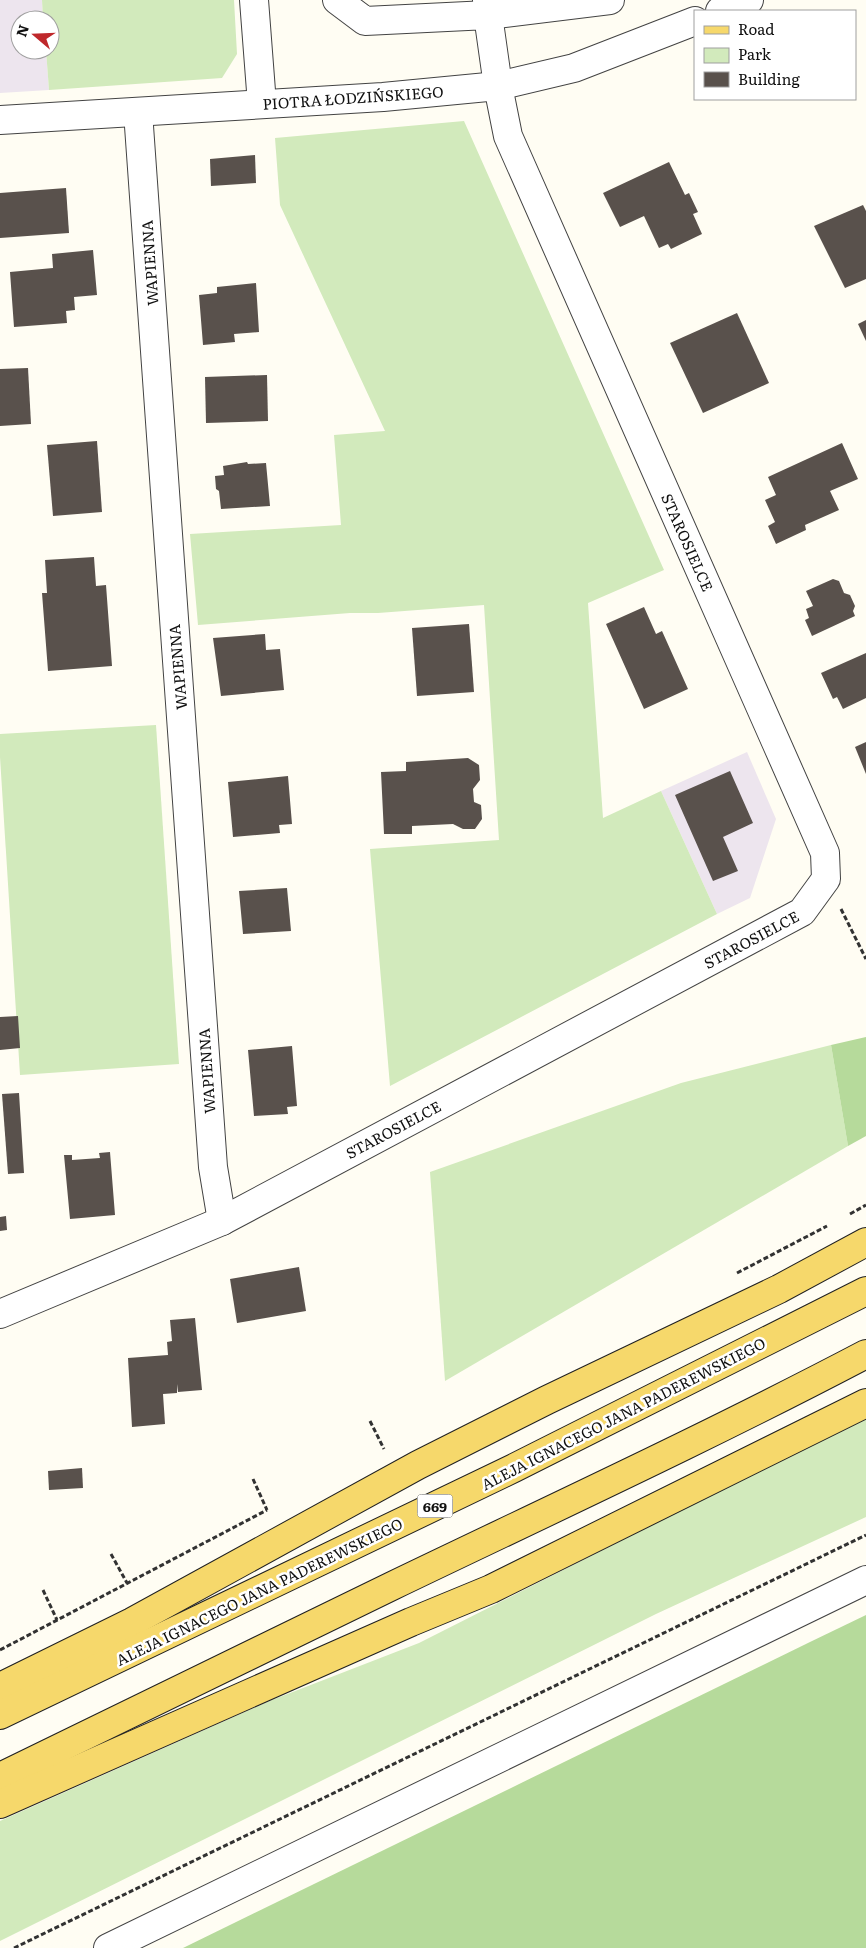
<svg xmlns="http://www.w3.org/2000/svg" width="866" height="1948" font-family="Literata,serif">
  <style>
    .industrial { fill: #ede5ee }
    .green { fill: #d2eabc }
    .forest { fill: #b6da9b }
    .building { fill: #59514c }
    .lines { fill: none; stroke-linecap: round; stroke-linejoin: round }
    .minor-casing { stroke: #434343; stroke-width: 30 }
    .major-casing { stroke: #212121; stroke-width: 30 }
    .path { stroke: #323232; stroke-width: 3; stroke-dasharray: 5 2.5; stroke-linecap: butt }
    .minor { stroke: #fff; stroke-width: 28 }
    .major { stroke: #f6d86b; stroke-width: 28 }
    .labels { text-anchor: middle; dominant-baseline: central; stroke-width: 5; stroke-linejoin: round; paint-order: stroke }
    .shield { fill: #fff; stroke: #585858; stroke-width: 1 }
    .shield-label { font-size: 14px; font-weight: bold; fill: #101010 }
    .street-label { font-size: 15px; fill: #101010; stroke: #fff }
  </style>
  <rect width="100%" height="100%" fill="#fffdf3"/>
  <g class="industrial">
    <path d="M 0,0 L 42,0 L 43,20 L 20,20 L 20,50 L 46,50 L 49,90 L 0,93 Z"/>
    <path d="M 747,752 L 776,819 L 750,898 L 717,914 L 661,791 Z"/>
  </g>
  <g class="green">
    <path d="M 42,0 L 234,0 L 237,54 L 222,78 L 49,90 L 46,50 L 50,50 L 50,20 L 43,20 Z"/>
    <path d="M 464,121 L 664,570 L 588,603 L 603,818 L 661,791 L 717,914 L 390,1086 L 370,849 L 499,840 L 484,605 L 378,613 L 350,613 L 198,625 L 190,534 L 341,525 L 334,435 L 385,431 L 280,205 L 275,138 Z"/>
    <path d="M 156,725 L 179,1064 L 20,1075 L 0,757 L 0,734 Z"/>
    <path d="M 831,1045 L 848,1146 L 445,1381 L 430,1172 L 681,1083 Z"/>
    <path d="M 866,1417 L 866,1517 L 656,1614 L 0,1941 L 0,1821 L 272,1700 L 419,1643 Z"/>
  </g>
  <g class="forest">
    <path d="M 866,1037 L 866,1136 L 848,1146 L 831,1045 Z"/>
    <path d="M 866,1615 L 866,1948 L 183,1948 L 810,1642 Z"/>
  </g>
  <g class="building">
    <path d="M 255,155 L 256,183 L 211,186 L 210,159 Z"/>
    <path d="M 669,162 L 685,195 L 689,193 L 698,212 L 693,214 L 702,234 L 671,249 L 668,244 L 659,248 L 644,216 L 620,227 L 603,193 Z"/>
    <path d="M 66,188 L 69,233 L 0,238 L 0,193 Z"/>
    <path d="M 863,205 L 866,211 L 866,279 L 845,288 L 814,226 Z"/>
    <path d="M 93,250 L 97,295 L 74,297 L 75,310 L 66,311 L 67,323 L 14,327 L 10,272 L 53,268 L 52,254 Z"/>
    <path d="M 256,283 L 259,332 L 234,334 L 235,342 L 203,345 L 199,295 L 217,293 L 217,287 Z"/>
    <path d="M 737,313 L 769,383 L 703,413 L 670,343 Z"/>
    <path d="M 866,320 L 866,341 L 858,324 Z"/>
    <path d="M 28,368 L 31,424 L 0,426 L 0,369 Z"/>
    <path d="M 267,375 L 268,421 L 206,423 L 205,377 Z"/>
    <path d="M 97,441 L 102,512 L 53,516 L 47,445 Z"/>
    <path d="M 842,443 L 858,479 L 830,491 L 839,510 L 805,525 L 806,530 L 776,544 L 768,526 L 775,522 L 765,500 L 776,495 L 768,477 Z"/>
    <path d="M 247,462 L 248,464 L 266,463 L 270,506 L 221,509 L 219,491 L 216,489 L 215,476 L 224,475 L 223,466 Z"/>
    <path d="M 94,557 L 96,586 L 106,585 L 112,666 L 48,671 L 42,593 L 47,593 L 45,560 Z"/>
    <path d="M 833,579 L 839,581 L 844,593 L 850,595 L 855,606 L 853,611 L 855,616 L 812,636 L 805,620 L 809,618 L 806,609 L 813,606 L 806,591 Z"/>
    <path d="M 644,607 L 656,634 L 662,631 L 688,689 L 644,709 L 606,624 Z"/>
    <path d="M 469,624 L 474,692 L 417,696 L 412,628 Z"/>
    <path d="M 265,634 L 266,650 L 280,649 L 284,690 L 221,696 L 213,638 Z"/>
    <path d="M 866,653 L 866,698 L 843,709 L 837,697 L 833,699 L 821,673 Z"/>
    <path d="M 866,742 L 866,774 L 855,747 Z"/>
    <path d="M 468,758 L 479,765 L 480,780 L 473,789 L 474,802 L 481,805 L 482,819 L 475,829 L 463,829 L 453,824 L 412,826 L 412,834 L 384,834 L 381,772 L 406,771 L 406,762 Z"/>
    <path d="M 730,771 L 753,823 L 723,837 L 738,871 L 713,881 L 675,795 Z"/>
    <path d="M 288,776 L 292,824 L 279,825 L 280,833 L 233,837 L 228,782 Z"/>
    <path d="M 287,888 L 291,931 L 243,934 L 239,891 Z"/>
    <path d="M 18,1016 L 20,1048 L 0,1050 L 0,1017 Z"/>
    <path d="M 292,1046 L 297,1106 L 287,1107 L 288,1114 L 254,1116 L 248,1050 Z"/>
    <path d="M 19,1093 L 24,1173 L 8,1174 L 2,1094 Z"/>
    <path d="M 110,1152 L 115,1215 L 70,1219 L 64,1155 L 72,1155 L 72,1160 L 100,1158 L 99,1153 Z"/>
    <path d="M 6,1216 L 7,1230 L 0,1231 L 0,1217 Z"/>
    <path d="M 299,1267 L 306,1311 L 237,1323 L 230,1279 Z"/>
    <path d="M 195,1318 L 202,1390 L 178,1392 L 177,1384 L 177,1393 L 163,1394 L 165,1424 L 132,1427 L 128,1358 L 168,1355 L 167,1342 L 172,1341 L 170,1320 Z"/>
    <path d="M 82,1468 L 83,1488 L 49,1490 L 48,1471 Z"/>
  </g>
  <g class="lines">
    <defs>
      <g id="minor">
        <path d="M 254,0 L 262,104"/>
        <path d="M 487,0 L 488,15 L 610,0"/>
        <path d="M 720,11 L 749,0"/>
        <path d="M 138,112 L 213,1167 L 222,1221"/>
        <path d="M 0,120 L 383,97 L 498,86 L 574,68 L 695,21"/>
        <path d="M 0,1314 L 222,1221 L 802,912 L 826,879 L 825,853 L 508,136 L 498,86 L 488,15 L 365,21 L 337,0"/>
        <path d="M 108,1948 L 866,1580"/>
      </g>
      <g id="major">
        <path d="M 0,1687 L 132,1622 L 418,1465 L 547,1400 L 779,1289 L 866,1242"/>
        <path d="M 0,1715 L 514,1468 L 866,1291"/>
        <path d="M 0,1777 C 131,1714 261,1649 392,1586 C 550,1510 710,1436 866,1354"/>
        <path d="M 0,1804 L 411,1622 L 491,1589 L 866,1403"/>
      </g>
    </defs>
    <use href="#minor" class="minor-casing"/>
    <use href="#major" class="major-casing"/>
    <g class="path">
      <path d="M 841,909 L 866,959"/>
      <path d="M 850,1214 L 866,1205"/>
      <path d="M 737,1273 L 827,1226"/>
      <path d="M 370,1421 L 384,1449"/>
      <path d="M 253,1479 L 267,1510"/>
      <path d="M 111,1554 L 127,1583"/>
      <path d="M 43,1590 L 57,1620"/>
      <path d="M 0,1650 L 267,1510"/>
      <path d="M 14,1948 L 866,1535"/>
    </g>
    <use href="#minor" class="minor"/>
    <use href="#major" class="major"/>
  </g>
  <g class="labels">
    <rect class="shield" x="417.5" y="1494.5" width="35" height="23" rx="4"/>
    <g class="shield-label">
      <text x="435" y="1506">669</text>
    </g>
    <g class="street-label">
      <text transform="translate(353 97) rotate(-4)">PIOTRA ŁODZIŃSKIEGO</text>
      <text transform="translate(149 263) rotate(-94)">WAPIENNA</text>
      <text transform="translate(688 542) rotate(66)">STAROSIELCE</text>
      <text transform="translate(177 667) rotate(-95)">WAPIENNA</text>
      <text transform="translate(751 939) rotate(-28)">STAROSIELCE</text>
      <text transform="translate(206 1071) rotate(-94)">WAPIENNA</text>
      <text transform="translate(393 1129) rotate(-28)">STAROSIELCE</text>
      <text transform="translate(623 1413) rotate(-27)">ALEJA IGNACEGO JANA PADEREWSKIEGO</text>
      <text transform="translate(259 1591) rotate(-26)">ALEJA IGNACEGO JANA PADEREWSKIEGO</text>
    </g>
  </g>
  <rect x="694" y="10" width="162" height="90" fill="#ffffff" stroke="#9f9f9f"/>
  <rect x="704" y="26" width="25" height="8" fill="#f6d86b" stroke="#9f9f9f"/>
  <text x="738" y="35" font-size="15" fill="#101010">Road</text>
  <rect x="704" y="48" width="25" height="15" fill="#d2eabc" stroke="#9f9f9f"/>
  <text x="738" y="60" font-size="15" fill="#101010">Park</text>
  <rect x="704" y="72" width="25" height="15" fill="#59514c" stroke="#9f9f9f"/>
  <text x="738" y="85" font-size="15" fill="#101010">Building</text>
  <g transform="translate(35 35) rotate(289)"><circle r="24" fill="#ffffff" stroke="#9f9f9f"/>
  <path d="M0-4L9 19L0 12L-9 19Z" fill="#bf282b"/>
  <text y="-8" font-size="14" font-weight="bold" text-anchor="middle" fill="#101010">N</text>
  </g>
</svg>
